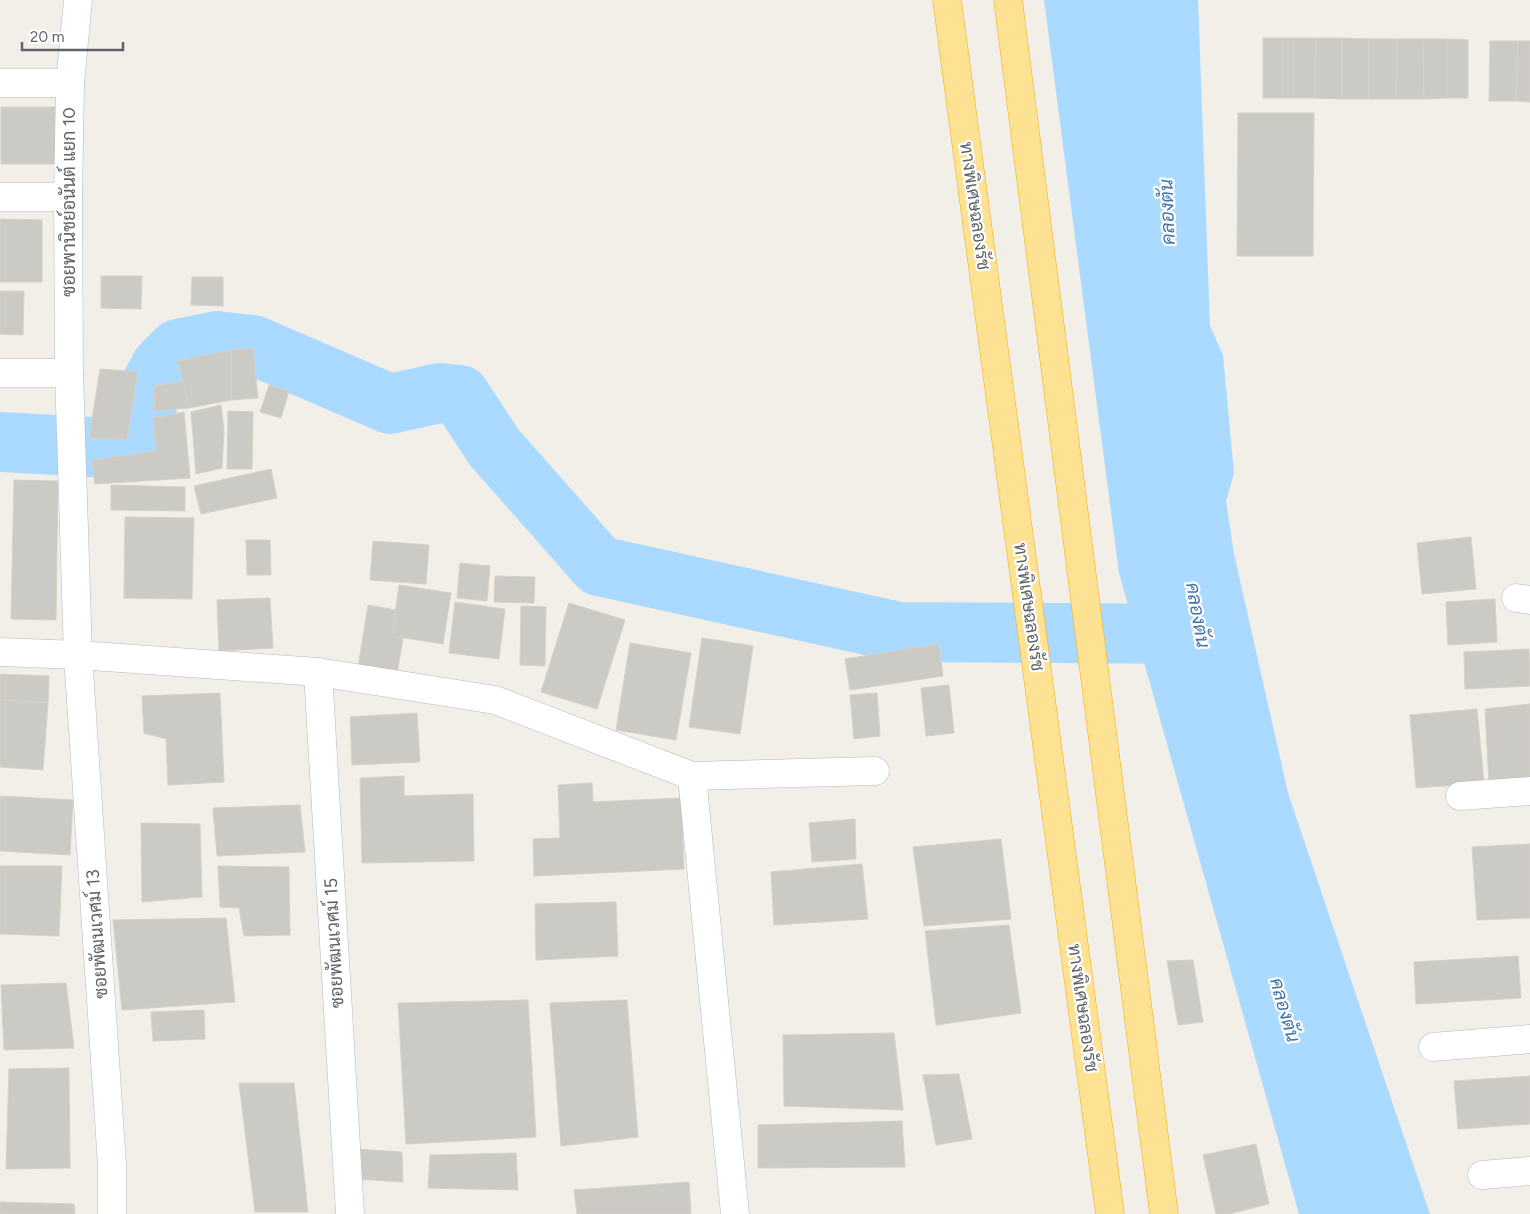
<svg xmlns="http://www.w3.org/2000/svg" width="1530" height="1214" font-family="Figtree,Sarabun,sans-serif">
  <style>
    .water { fill: #aadaff }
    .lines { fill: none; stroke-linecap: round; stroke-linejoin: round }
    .river { stroke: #aadaff; stroke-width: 60 }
    .building { fill: #cccac5; stroke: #d6d1c6 }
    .minor-casing { stroke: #b5b8bc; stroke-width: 29 }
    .highway-casing { stroke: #f9ab00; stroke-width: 29 }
    .minor { stroke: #fff; stroke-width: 28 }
    .highway { stroke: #fde293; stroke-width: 28 }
    .labels { text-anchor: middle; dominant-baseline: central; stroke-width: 4.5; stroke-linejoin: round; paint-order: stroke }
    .street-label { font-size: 18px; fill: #5f6368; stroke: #fff }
    .water-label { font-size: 19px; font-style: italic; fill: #4174aa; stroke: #fff }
  </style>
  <rect width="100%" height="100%" fill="#f1efe8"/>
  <path class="water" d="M 1044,0 L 1198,0 L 1210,326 L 1223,355 L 1234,473 L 1226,501 L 1234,554 L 1288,793 L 1430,1214 L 1299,1214 L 1119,573 Z"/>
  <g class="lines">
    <path class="river" d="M 0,442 L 111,448 L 140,444 L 151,385 L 161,366 L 178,349 L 216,341 L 253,345 L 390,404 L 440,393 L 460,395 L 494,447 L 599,566 L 899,632 L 1201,634"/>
  </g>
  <g class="building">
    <rect x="1263" y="38" width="25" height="60"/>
    <path d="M 1288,38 L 1316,38 L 1315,98 L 1288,98 Z"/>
    <path d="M 1316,38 L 1342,38 L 1342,99 L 1315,98 Z"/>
    <path d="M 1342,38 L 1369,39 L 1369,99 L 1342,99 Z"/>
    <path d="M 1369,39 L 1397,39 L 1396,99 L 1369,99 Z"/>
    <path d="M 1397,39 L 1423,39 L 1424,99 L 1396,99 Z"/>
    <path d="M 1423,39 L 1447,39 L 1447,98 L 1424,99 Z"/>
    <path d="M 1447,39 L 1468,40 L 1468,98 L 1447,98 Z"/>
    <path d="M 1490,41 L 1518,41 L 1516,101 L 1489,101 Z"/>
    <path d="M 1518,41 L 1530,41 L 1530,102 L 1516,101 Z"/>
    <rect x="1" y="107" width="59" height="57"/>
    <path d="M 1238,113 L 1314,113 L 1313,256 L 1237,256 Z"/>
    <path d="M 0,219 L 42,220 L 42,282 L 0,282 Z"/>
    <path d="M 101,276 L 142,276 L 141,309 L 101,308 Z"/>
    <path d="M 192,277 L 223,277 L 223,306 L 191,305 Z"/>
    <path d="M 0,291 L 24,291 L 23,335 L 0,334 Z"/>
    <path d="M 253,348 L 258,398 L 231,400 L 231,350 Z"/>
    <path d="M 231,350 L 231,400 L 189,408 L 178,361 Z"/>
    <path d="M 100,369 L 138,372 L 127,439 L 89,438 Z"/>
    <path d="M 183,381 L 189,408 L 155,411 L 154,386 Z"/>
    <path d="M 269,385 L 289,391 L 281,418 L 260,412 Z"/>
    <path d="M 221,405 L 224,431 L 222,468 L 196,474 L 191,412 Z"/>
    <path d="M 228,411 L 253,412 L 252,469 L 227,469 Z"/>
    <path d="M 184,412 L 190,478 L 95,484 L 92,460 L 156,451 L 153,418 Z"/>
    <path d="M 271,469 L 277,498 L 201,514 L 194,486 Z"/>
    <path d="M 14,480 L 58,481 L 56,620 L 11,619 Z"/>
    <path d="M 111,485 L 185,487 L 185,511 L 111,510 Z"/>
    <path d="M 125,517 L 194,518 L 192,599 L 124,598 Z"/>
    <path d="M 1471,537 L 1476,589 L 1422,594 L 1417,543 Z"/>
    <path d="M 246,540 L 270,540 L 271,575 L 247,575 Z"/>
    <path d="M 373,541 L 429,545 L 426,584 L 370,580 Z"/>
    <path d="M 460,563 L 490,566 L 487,601 L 457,598 Z"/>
    <path d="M 495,576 L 535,577 L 534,603 L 494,602 Z"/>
    <path d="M 399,585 L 451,593 L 443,644 L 392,636 Z"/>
    <path d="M 270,598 L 273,648 L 219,651 L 217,600 Z"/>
    <path d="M 1495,599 L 1497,642 L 1448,645 L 1446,602 Z"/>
    <path d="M 455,602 L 505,609 L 499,659 L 449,653 Z"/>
    <path d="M 569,603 L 625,620 L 597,709 L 541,692 Z"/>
    <path d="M 368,605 L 396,610 L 392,636 L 403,638 L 397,674 L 358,668 Z"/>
    <path d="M 521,606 L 546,607 L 545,666 L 520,665 Z"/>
    <path d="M 702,638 L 753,646 L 740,734 L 689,727 Z"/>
    <path d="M 630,643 L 691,653 L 676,740 L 616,730 Z"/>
    <path d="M 939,644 L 943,676 L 850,690 L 845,659 Z"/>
    <path d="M 1529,649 L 1530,686 L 1465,689 L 1464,652 Z"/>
    <path d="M 0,674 L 49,676 L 48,703 L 0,700 Z"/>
    <path d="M 949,685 L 954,733 L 926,736 L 921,688 Z"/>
    <path d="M 220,693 L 224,782 L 168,785 L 166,739 L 144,733 L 142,696 Z"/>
    <path d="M 877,693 L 880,736 L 854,739 L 850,695 Z"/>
    <path d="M 0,700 L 48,703 L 43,770 L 0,767 Z"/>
    <path d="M 1530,704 L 1530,780 L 1489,784 L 1485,709 Z"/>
    <path d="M 1477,709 L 1484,783 L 1416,788 L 1410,715 Z"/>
    <path d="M 417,713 L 420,762 L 352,765 L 350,717 Z"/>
    <path d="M 404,776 L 404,796 L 473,794 L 474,861 L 362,863 L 360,778 Z"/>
    <path d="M 592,783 L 593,802 L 681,798 L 684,869 L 534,876 L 533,839 L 560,838 L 558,785 Z"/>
    <path d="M 0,796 L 73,800 L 70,855 L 0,851 Z"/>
    <path d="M 300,805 L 305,852 L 217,856 L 213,808 Z"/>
    <path d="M 855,819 L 856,859 L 812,862 L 809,823 Z"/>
    <path d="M 141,823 L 200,824 L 202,897 L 142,902 Z"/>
    <path d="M 1001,839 L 1011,919 L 924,926 L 913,847 Z"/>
    <path d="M 1530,844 L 1530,918 L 1477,920 L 1472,847 Z"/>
    <path d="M 862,864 L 868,919 L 774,925 L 771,872 Z"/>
    <path d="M 0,866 L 62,866 L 59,936 L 0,934 Z"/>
    <path d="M 218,866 L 289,867 L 290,935 L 244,936 L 239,908 L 220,907 Z"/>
    <path d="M 616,902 L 618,956 L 536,960 L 535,904 Z"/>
    <path d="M 226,918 L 235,1002 L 122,1010 L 113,920 Z"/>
    <path d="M 1009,925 L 1021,1013 L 936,1025 L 925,931 Z"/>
    <path d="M 1518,956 L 1521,998 L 1416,1004 L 1414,962 Z"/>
    <path d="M 1193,960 L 1203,1022 L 1178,1025 L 1167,961 Z"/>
    <path d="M 66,983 L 74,1048 L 4,1050 L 1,985 Z"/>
    <path d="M 528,1000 L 536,1137 L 406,1144 L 398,1003 Z"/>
    <path d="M 627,1000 L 638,1137 L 561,1146 L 550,1003 Z"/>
    <path d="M 204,1010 L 205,1039 L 153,1041 L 151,1012 Z"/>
    <path d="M 894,1033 L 903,1110 L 784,1106 L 783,1035 Z"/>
    <path d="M 69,1068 L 70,1168 L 6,1169 L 9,1069 Z"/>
    <path d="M 959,1074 L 972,1139 L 936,1145 L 923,1075 Z"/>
    <path d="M 1530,1076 L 1530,1124 L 1458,1129 L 1454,1081 Z"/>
    <path d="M 239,1083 L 294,1083 L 308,1212 L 255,1212 Z"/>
    <path d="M 902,1121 L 905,1167 L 758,1168 L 758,1125 Z"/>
    <path d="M 1256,1144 L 1269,1204 L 1229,1214 L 1216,1214 L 1203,1155 Z"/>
    <path d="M 355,1149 L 402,1152 L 403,1182 L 355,1179 Z"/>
    <path d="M 516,1153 L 518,1190 L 428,1188 L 430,1155 Z"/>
    <path d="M 689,1182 L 691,1214 L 577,1214 L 574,1190 Z"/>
    <path d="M 0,1202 L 74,1204 L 75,1214 L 0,1214 Z"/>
  </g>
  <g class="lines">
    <defs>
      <g id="minor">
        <path d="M 78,0 L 70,83 L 68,197 L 69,373 L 78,655 L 112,1165 L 112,1214"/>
        <path d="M 0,83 L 70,83"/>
        <path d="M 0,197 L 68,197"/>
        <path d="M 0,373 L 69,373"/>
        <path d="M 1516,598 L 1530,600"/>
        <path d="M 0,652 L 78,655 L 318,672 L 495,700 L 692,776 L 875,771"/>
        <path d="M 318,672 L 350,1214"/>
        <path d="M 692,776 L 735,1214"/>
        <path d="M 1460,796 L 1530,791"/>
        <path d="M 1433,1047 L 1530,1039"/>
        <path d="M 1482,1175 L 1530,1171"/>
      </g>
      <g id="highway">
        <path d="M 947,0 L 1110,1214"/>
        <path d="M 1008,0 L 1164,1214"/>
      </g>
    </defs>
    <use href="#minor" class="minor-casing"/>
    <use href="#highway" class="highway-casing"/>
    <use href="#minor" class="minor"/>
    <use href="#highway" class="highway"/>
  </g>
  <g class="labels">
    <g class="street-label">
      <text transform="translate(69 202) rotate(-90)">ซอยพานิชย์อนันต์ แยก 10</text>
      <text transform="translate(975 206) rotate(82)">ทางพิเศษฉลองรัช</text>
      <text transform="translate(1029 607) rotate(82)">ทางพิเศษฉลองรัช</text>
      <text transform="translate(97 934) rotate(-94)">ซอยพัฒนเวศม์ 13</text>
      <text transform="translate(334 943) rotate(-93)">ซอยพัฒนเวศม์ 15</text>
      <text transform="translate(1083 1008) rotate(82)">ทางพิเศษฉลองรัช</text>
    </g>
    <g class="water-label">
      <text transform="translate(1167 212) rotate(-92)">คลองตัน</text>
      <text transform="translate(1198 615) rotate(80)">คลองตัน</text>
      <text transform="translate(1285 1010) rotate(74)">คลองตัน</text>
    </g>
  </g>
  <path d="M22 42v8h101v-8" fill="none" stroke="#5f6368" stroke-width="2.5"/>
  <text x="30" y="42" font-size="15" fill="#5f6368" stroke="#ffffff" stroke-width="4" paint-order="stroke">20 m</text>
</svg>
